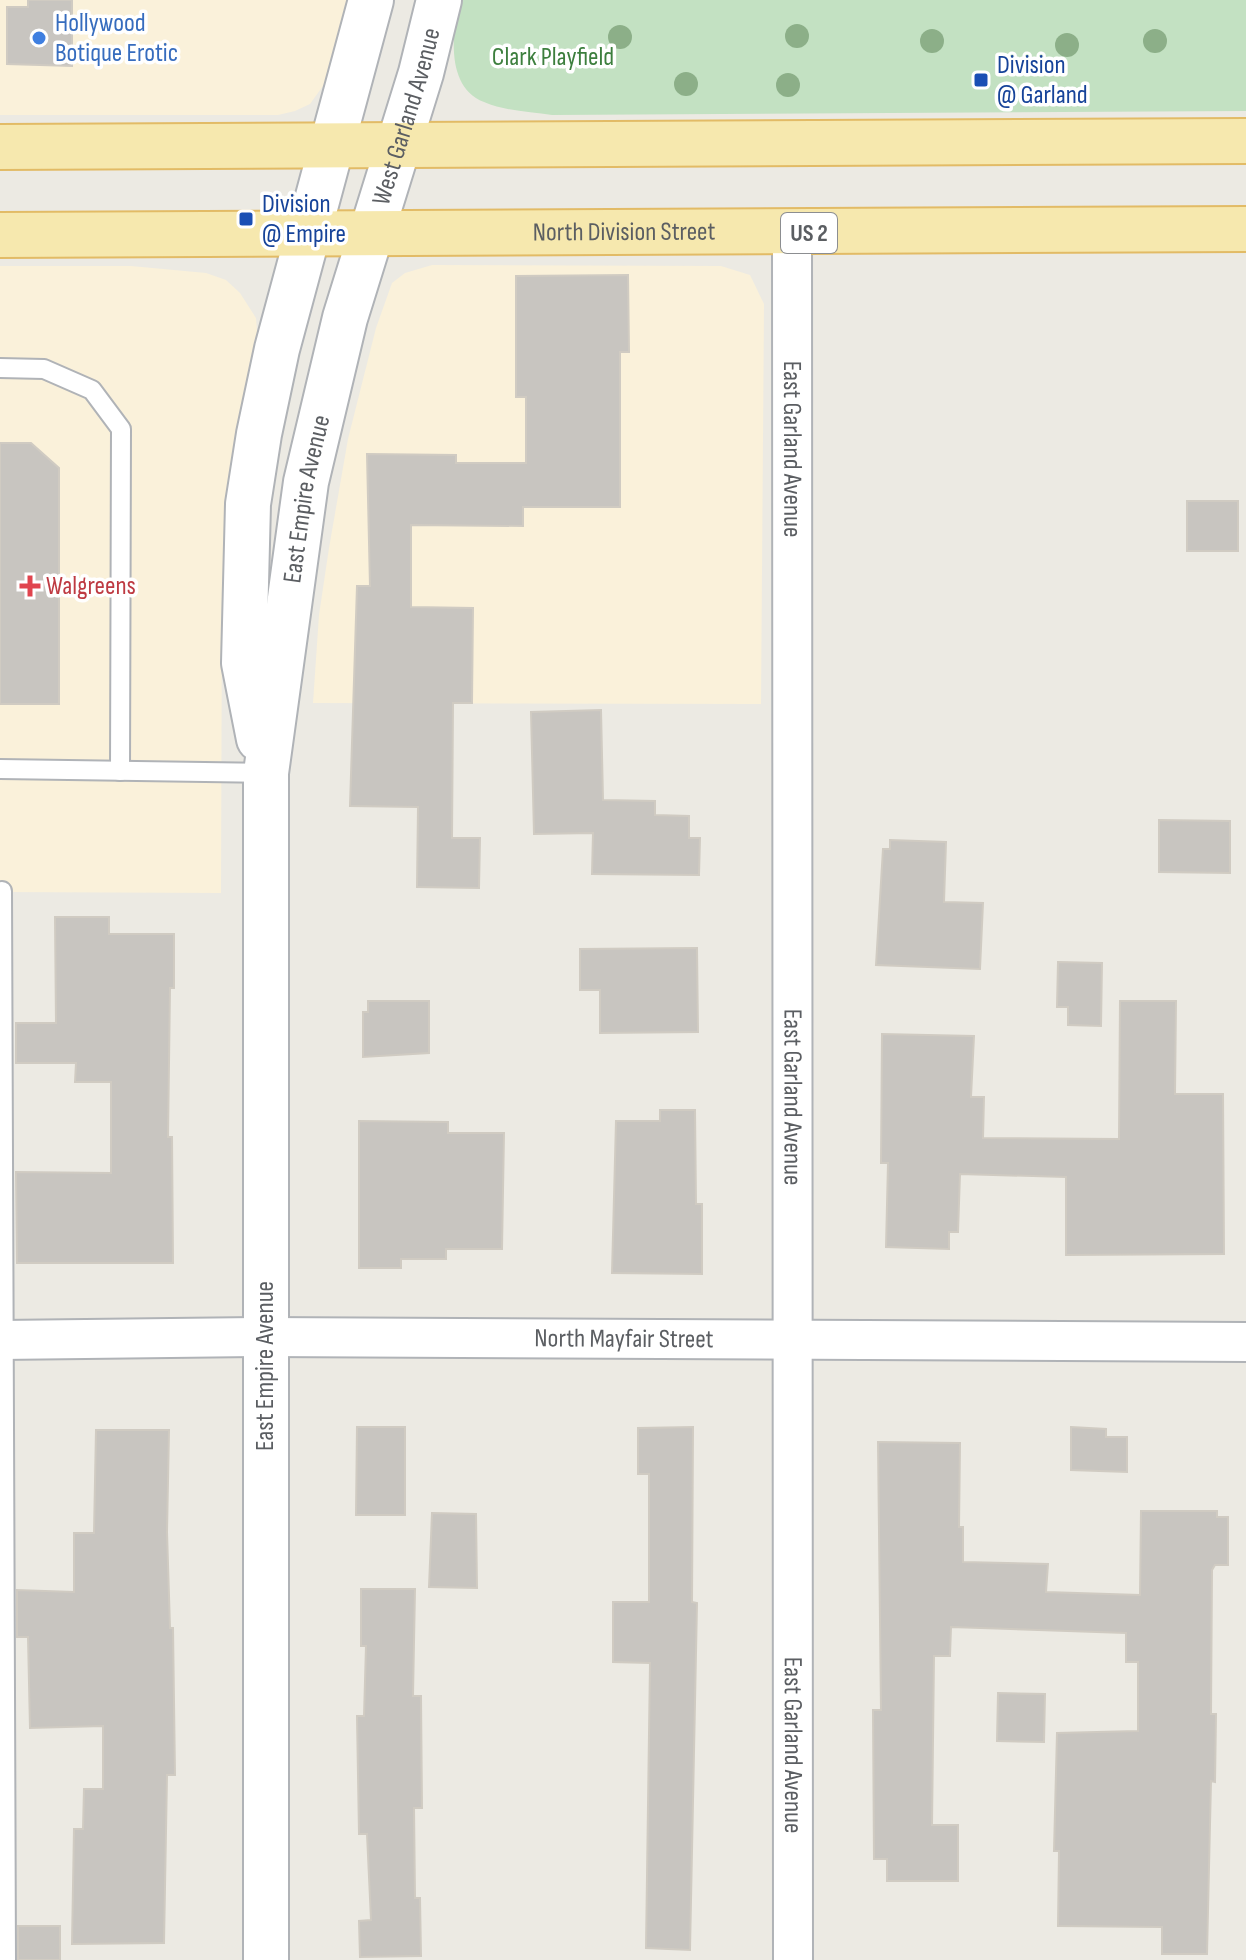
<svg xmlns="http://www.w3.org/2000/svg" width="1246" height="1960" font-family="'Sofia Sans Condensed',sans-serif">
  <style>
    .commercial { fill: #faf1da }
    .green { fill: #c3e1c2 }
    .building { fill: #c8c5c0; stroke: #d0cbc2; stroke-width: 2 }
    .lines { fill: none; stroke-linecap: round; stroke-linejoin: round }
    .service-casing { stroke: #b0b3b7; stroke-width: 22 }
    .minor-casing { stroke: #b0b3b7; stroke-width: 42 }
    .tertiary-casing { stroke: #b0b3b7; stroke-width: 48 }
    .primary-casing { stroke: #e2bb66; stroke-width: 48 }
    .service { stroke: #fff; stroke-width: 18 }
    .minor { stroke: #fff; stroke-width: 38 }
    .tertiary { stroke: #fff; stroke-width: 44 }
    .primary { stroke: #f6e8ae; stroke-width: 44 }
    .tree { fill: #8caf88 }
    .shop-dot { fill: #3f7fe0; stroke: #fff; stroke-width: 3 }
    .transit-dot { fill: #1a4fb4; stroke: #fff; stroke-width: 3 }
    .health-dot { fill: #e0444e; stroke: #fff; stroke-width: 3 }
    .labels { text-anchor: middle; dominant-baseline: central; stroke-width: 7; stroke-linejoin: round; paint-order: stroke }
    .shield { fill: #fff; stroke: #8c8e91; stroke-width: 2 }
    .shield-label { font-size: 24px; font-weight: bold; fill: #5b5e62 }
    .shop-label { font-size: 26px; fill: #366cbe; stroke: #fff; text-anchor: start }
    .park-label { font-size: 26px; fill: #3d7f3e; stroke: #fff }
    .transit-label { font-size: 26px; fill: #164399; stroke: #fff; text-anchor: start }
    .street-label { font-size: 26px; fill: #5b5e62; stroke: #fff }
    .health-label { font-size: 26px; fill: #be3a42; stroke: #fff; text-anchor: start }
  </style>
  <rect width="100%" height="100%" fill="#eceae3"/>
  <g class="commercial">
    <path d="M 0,0 L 348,0 L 328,79 L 310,104 L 295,111 L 278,115 L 0,115 Z"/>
    <path d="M 432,265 L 721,266 L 750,275 L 764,304 L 761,704 L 313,703 L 319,615 L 329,548 L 348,439 L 376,328 L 392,283 L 405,273 Z"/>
    <path d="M 0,266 L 131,266 L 206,273 L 226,280 L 240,293 L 256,318 L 258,344 L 231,484 L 222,588 L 221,893 L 0,892 Z"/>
  </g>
  <path class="green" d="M 460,0 L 1246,0 L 1246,111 L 552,115 C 530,112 505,111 484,102 C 445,87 452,31 460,0 Z"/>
  <g class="building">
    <path d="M 28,0 L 72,0 L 72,66 L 7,64 L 7,7 L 28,7 Z"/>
    <path d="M 628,275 L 629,352 L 620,352 L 620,507 L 523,507 L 523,526 L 411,525 L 411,607 L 473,608 L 472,703 L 453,703 L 452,838 L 480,838 L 479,888 L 417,887 L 418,807 L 350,806 L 357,586 L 370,586 L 367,454 L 456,455 L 456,463 L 526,463 L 526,397 L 516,397 L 516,276 Z"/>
    <path d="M 0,443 L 31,443 L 59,468 L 59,704 L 0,704 Z"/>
    <rect x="1187" y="501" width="51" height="50"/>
    <path d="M 601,710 L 603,800 L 655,801 L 655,815 L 689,816 L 689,838 L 700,838 L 699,875 L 592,874 L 593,833 L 534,834 L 531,712 Z"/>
    <path d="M 1159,820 L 1230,821 L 1230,873 L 1159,872 Z"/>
    <path d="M 890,840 L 946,842 L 944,902 L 983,903 L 980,969 L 876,965 L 883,849 L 890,849 Z"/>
    <path d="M 55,917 L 109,917 L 109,934 L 174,934 L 174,988 L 170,988 L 168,1137 L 172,1137 L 173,1263 L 17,1263 L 16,1172 L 111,1173 L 111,1082 L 75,1082 L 76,1063 L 16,1063 L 16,1023 L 56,1023 Z"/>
    <path d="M 697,948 L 698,1032 L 600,1033 L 600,990 L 580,990 L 580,949 Z"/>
    <path d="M 1058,962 L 1102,963 L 1101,1026 L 1068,1025 L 1068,1007 L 1057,1007 Z"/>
    <path d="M 368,1001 L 429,1001 L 429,1053 L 363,1057 L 363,1012 L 368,1012 Z"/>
    <path d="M 1120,1001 L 1176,1001 L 1175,1094 L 1223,1094 L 1224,1254 L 1066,1255 L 1066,1177 L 960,1174 L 958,1232 L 949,1232 L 949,1249 L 886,1247 L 888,1163 L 881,1163 L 882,1034 L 974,1036 L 971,1097 L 984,1097 L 983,1138 L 1119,1139 Z"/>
    <path d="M 660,1110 L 695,1110 L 696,1204 L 702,1204 L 702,1274 L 612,1273 L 616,1121 L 660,1121 Z"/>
    <path d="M 359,1121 L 448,1122 L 448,1133 L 504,1133 L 502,1249 L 446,1249 L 446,1259 L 401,1259 L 401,1268 L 359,1268 Z"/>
    <path d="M 357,1427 L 405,1427 L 405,1515 L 356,1515 Z"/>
    <path d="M 693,1427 L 692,1602 L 697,1603 L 690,1950 L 646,1948 L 650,1663 L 613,1662 L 613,1602 L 649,1602 L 649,1474 L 638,1474 L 638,1428 Z"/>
    <path d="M 1071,1427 L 1106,1429 L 1106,1437 L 1127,1437 L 1127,1472 L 1071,1470 Z"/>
    <path d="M 96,1430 L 169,1430 L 167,1532 L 170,1628 L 173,1628 L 175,1775 L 167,1775 L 164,1943 L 72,1944 L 74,1829 L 83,1829 L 84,1789 L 103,1789 L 103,1726 L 30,1728 L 28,1637 L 17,1637 L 17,1590 L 74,1592 L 74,1533 L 94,1533 Z"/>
    <path d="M 878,1442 L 960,1443 L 959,1527 L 963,1527 L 963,1562 L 1048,1564 L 1046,1592 L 1140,1595 L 1141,1511 L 1217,1511 L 1217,1517 L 1228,1517 L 1228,1565 L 1215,1565 L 1212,1570 L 1211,1714 L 1216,1714 L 1215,1782 L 1211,1781 L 1207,1954 L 1162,1954 L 1162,1927 L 1058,1926 L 1059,1851 L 1054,1851 L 1057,1733 L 1138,1731 L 1138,1662 L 1126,1662 L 1126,1633 L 951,1627 L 950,1656 L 934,1656 L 932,1825 L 958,1825 L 958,1881 L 887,1881 L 887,1859 L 874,1859 L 873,1710 L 881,1710 Z"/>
    <path d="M 432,1513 L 476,1514 L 477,1588 L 429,1587 Z"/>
    <path d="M 361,1589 L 415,1589 L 413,1696 L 421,1696 L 422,1808 L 414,1808 L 415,1898 L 420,1898 L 421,1956 L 360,1957 L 359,1921 L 371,1920 L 367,1834 L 359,1834 L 357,1716 L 364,1716 L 366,1646 L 361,1646 Z"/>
    <path d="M 998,1693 L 1045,1694 L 1044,1742 L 997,1741 Z"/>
    <rect x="18" y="1926" width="42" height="34"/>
  </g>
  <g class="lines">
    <defs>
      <g id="service">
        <path d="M 0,368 L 44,369 L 92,390 L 121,429 L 120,771"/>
        <path d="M 0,769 L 266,773"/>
        <path d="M 2,891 L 6,1960"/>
      </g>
      <g id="minor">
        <path id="s1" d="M 792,233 L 793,1960"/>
        <path id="s2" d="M 0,1340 L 264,1337 L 1246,1342"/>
      </g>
      <g id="tertiary">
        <path d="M 259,739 L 244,663 L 248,504 L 259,434 L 277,349 L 371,0"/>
        <path id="s3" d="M 266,1960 L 266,773 L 306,482 L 345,318 L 421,73 L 439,0"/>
      </g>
      <g id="primary">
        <path d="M 0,147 L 1246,141"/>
        <path id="s4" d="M 0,235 L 1246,229"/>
      </g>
    </defs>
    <use href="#service" class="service-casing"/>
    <use href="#minor" class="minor-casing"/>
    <use href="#tertiary" class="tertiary-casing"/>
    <use href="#primary" class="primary-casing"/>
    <use href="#service" class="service"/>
    <use href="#minor" class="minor"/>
    <use href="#tertiary" class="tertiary"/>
    <use href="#primary" class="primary"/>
  </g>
  <g class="tree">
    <circle cx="797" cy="36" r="12"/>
    <circle cx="620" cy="37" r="12"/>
    <circle cx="932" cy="41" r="12"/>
    <circle cx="1155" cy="41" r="12"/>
    <circle cx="1067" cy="45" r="12"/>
    <circle cx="686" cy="84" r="12"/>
    <circle cx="788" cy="85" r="12"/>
  </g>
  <circle class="shop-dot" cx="39" cy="38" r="8"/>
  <g class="transit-dot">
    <rect x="973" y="72" width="16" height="16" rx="4"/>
    <rect x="238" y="211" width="16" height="16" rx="4"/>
  </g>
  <path class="health-dot" d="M26 574h8v8h8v8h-8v8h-8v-8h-8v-8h8z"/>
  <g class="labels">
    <rect class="shield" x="781" y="213" width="56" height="40" rx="6"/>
    <g class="shield-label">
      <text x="809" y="233">US 2</text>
    </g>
    <g class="shop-label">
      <text x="55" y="23">Hollywood<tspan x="55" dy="30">Botique Erotic</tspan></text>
    </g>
    <g class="park-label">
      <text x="553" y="57">Clark Playfield</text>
    </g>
    <g class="transit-label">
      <text x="997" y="65">Division<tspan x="997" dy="30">@ Garland</tspan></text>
      <text x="262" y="204">Division<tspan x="262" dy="30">@ Empire</tspan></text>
    </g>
    <g class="street-label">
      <text stroke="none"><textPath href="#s3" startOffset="1860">West Garland Avenue</textPath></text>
      <text stroke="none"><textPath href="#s4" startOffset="624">North Division Street</textPath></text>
      <text stroke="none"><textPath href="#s1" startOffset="216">East Garland Avenue</textPath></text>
      <text stroke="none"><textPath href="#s3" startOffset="1464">East Empire Avenue</textPath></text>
      <text stroke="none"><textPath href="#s1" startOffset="864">East Garland Avenue</textPath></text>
      <text stroke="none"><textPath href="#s2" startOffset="624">North Mayfair Street</textPath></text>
      <text transform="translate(265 1366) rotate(-90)">East Empire Avenue</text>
      <text stroke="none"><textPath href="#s1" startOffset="1512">East Garland Avenue</textPath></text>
    </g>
    <g class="health-label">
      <text x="46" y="586">Walgreens</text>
    </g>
  </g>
</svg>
